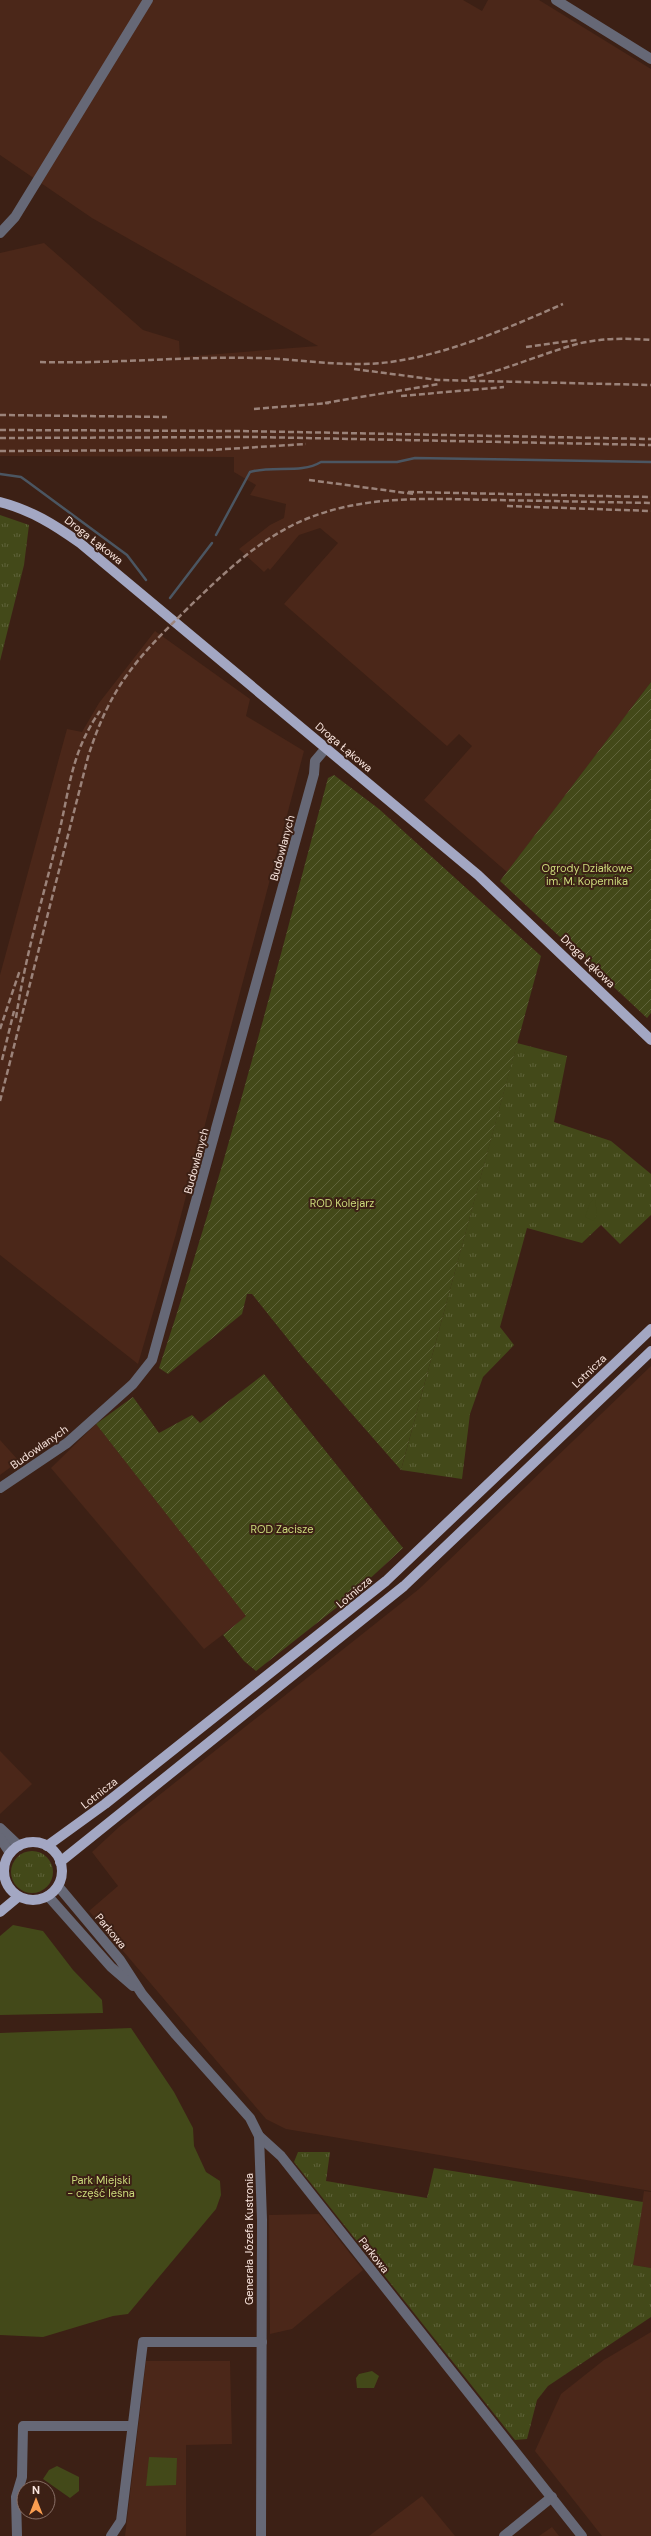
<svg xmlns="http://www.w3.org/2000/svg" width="651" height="2536" font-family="'DM Sans',sans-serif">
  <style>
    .built { fill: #4b2719 }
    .grass { fill: url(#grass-tufts) }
    .park { fill: #434919 }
    .garden { fill: url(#garden-furrows) }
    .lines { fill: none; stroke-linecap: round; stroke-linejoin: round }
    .stream { stroke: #4b5662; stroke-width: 2.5 }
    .minor { stroke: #666876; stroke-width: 10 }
    .major { stroke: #a3a7c3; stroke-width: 10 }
    .rail { stroke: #9b837a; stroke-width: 2.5; stroke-dasharray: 6 3; stroke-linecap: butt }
    .labels { text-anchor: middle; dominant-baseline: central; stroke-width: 4; stroke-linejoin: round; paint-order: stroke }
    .street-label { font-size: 11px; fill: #fae6df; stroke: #3c2015 }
    .park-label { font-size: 11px; fill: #ccda7b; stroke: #3c2015 }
  </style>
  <defs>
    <pattern id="grass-tufts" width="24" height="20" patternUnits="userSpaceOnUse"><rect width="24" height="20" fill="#434919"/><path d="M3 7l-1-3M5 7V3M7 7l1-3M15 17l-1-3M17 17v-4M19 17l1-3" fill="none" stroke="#5f633a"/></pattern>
    <pattern id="garden-furrows" width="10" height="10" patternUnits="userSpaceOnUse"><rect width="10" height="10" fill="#434919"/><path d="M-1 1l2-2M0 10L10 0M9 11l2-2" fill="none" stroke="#5f633a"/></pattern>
  </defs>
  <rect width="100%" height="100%" fill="#3c2015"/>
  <g class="built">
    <path d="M 0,0 L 463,0 L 482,11 L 488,0 L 539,0 L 651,69 L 651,682 L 507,872 L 424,800 L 472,746 L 459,734 L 447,746 L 284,604 L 338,543 L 320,528 L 299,535 L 270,570 L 268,568 L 264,572 L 239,549 L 270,525 L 284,518 L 286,504 L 250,495 L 256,485 L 234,472 L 234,457 L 0,456 L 0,253 L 44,243 L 143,330 L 179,341 L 180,357 L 318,346 L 92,218 L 0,155 Z"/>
    <path d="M 155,631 L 250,699 L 246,716 L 304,751 L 176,1234 L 138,1364 L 0,1255 L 0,975 L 67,729 L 82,732 L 99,703 Z"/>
    <path d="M 651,1366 L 651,2191 L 286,2129 L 266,2119 L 89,1911 L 118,1886 L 92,1852 L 119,1827 L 419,1589 Z"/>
    <path d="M 96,1424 L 247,1616 L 204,1649 L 51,1468 Z"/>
    <path d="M 0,1440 L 19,1461 L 0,1475 Z"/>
    <path d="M 0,1751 L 32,1784 L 0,1814 Z"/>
    <path d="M 644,2191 L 651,2192 L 651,2268 L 633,2265 Z"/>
    <path d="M 319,2214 L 363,2270 L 292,2329 L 270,2334 L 269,2215 Z"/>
    <path d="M 651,2332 L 651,2536 L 602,2536 L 535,2451 L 561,2394 L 604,2360 Z"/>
    <path d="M 146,2361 L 230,2361 L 232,2444 L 186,2445 L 186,2536 L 125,2536 Z"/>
    <path d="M 422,2496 L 455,2536 L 369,2536 Z"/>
    <path d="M 552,2527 L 559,2536 L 539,2536 Z"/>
  </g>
  <g class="grass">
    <path d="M 0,515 L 29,525 L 24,565 L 0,661 Z"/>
    <path d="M 517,1043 L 567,1056 L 554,1122 L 611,1141 L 651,1174 L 651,1215 L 620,1244 L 601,1225 L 582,1243 L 527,1228 L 500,1327 L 514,1345 L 483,1377 L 470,1414 L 462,1479 L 401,1470 Z"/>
    <circle cx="32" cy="1872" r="21"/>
    <path d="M 298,2152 L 330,2152 L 326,2181 L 427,2198 L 434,2168 L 643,2202 L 633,2265 L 651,2268 L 651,2317 L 548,2386 L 537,2400 L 527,2439 L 515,2440 L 294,2162 Z"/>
  </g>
  <g class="park">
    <path d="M 593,1200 L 595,1200 L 597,1214 L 594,1221 L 585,1217 L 590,1203 Z"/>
    <path d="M 13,1925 L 43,1931 L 73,1970 L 102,2000 L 103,2013 L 0,2015 L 0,1936 Z"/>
    <path d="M 131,2028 L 174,2092 L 193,2128 L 194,2146 L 206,2172 L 220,2181 L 221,2195 L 216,2209 L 128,2314 L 113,2316 L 43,2337 L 0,2335 L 0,2033 Z"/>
    <path d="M 372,2371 L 379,2376 L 374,2388 L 357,2388 L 356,2378 L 359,2374 Z"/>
    <path d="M 149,2457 L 177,2458 L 176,2485 L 146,2486 Z"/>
    <path d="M 57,2466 L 79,2477 L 79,2491 L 70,2498 L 43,2479 L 49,2470 Z"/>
  </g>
  <g class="garden">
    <path d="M 651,682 L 651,1013 L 647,1018 L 500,881 Z"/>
    <path d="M 334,775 L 379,809 L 541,956 L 401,1470 L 303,1358 L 252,1294 L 247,1294 L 242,1314 L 168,1374 L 159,1368 C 224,1174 275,976 328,778 Z"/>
    <path d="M 264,1374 L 403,1548 L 350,1597 L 256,1671 L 244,1661 L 223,1635 L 246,1616 L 96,1424 L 133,1397 L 159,1433 L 192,1415 L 200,1423 Z"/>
  </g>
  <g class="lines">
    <g class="stream">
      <path d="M 0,474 L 21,477 L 28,482 L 127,555 L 146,580"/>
      <path d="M 216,535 L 250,472 C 273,465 301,474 321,462 L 397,462 L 415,458 L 651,462"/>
      <path d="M 170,598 L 212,543"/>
    </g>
    <g class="minor">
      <path d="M 556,0 L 651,59"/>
      <path d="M 0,233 L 15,217 L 148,0"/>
      <path d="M 0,1488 L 67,1443 L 133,1384 L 152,1360 L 314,774 L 315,761 L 326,748"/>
      <path d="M 0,1828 L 19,1846"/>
      <path d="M 0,1838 L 10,1853"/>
      <path d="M 58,1886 L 120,1960 L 142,1994 L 176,2035 L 250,2118 L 259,2136 L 281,2156 L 582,2536"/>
      <path d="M 48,1896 L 111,1967 L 133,1986"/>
      <path d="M 259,2136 L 262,2220 L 261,2536"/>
      <path d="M 17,2536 L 16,2497 L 22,2477 L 23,2426 L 132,2426"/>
      <path d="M 111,2536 L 121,2521 L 143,2342 L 262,2342"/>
      <path d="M 504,2536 L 552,2497"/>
    </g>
    <g class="major">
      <path d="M 0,502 C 31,510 55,525 80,543 L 478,875 L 651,1040"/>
      <circle cx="33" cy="1871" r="29"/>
      <path d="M 47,1846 L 105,1804 L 386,1581 L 651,1329"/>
      <path d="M 60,1862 L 404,1586 L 651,1351"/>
      <path d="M 0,1912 L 18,1897"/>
    </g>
    <g class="rail">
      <path d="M 526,347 L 577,340"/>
      <path d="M 40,362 C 113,364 185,356 258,358 C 305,359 350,369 397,361 C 454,352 510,327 563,304"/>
      <path d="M 354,369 L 438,380 L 651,385"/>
      <path d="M 469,378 C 506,370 541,354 577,344 C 601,338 627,338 651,340"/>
      <path d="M 401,396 L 504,387"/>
      <path d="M 325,403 L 439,384"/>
      <path d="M 254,409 L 329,403"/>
      <path d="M 0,415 L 167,417"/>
      <path d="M 0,430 L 241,431 L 651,439"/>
      <path d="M 0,438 L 254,437 L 651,445"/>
      <path d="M 0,451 L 211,450 L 306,444"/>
      <path d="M 309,480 L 414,494"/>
      <path d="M 408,492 L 651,497"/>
      <path d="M 507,506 L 651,511"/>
      <path d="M 16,1018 C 25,957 43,897 58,837 C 70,789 70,754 100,711"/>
      <path d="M 0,1029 L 20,970"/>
      <path d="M 2,1060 L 14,1011"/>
      <path d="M 0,1101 L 88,757 C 110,687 136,659 187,609 C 219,578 250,547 291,526 C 356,493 427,499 498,500 C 549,501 600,502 651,503"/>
    </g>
  </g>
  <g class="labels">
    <g class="street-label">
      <text transform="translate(94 540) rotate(38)">Droga Łąkowa</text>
      <text transform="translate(344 747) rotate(40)">Droga Łąkowa</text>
      <text transform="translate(282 848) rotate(-75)">Budowlanych</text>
      <text transform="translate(588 961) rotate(44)">Droga Łąkowa</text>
      <text transform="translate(196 1161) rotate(-75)">Budowlanych</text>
      <text transform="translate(589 1371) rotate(-44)">Lotnicza</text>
      <text transform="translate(39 1447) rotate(-35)">Budowlanych</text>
      <text transform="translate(354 1592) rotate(-40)">Lotnicza</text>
      <text transform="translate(99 1793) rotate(-38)">Lotnicza</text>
      <text transform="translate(111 1931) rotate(50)">Parkowa</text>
      <text transform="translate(249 2239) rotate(-90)">Generała Józefa Kustronia</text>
      <text transform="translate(374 2255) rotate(52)">Parkowa</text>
    </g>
    <g class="park-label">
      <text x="587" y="868">Ogrody Działkowe<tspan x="587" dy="13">im. M. Kopernika</tspan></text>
      <text x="342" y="1203">ROD Kolejarz</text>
      <text x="282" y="1529">ROD Zacisze</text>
      <text x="101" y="2180">Park Miejski<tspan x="101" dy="13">- część leśna</tspan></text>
    </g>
  </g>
  <g transform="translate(36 2500)"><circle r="19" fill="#3c2015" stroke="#886f66"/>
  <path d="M0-3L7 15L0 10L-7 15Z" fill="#fb9e50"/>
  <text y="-6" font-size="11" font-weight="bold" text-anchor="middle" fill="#fae6df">N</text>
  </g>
</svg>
